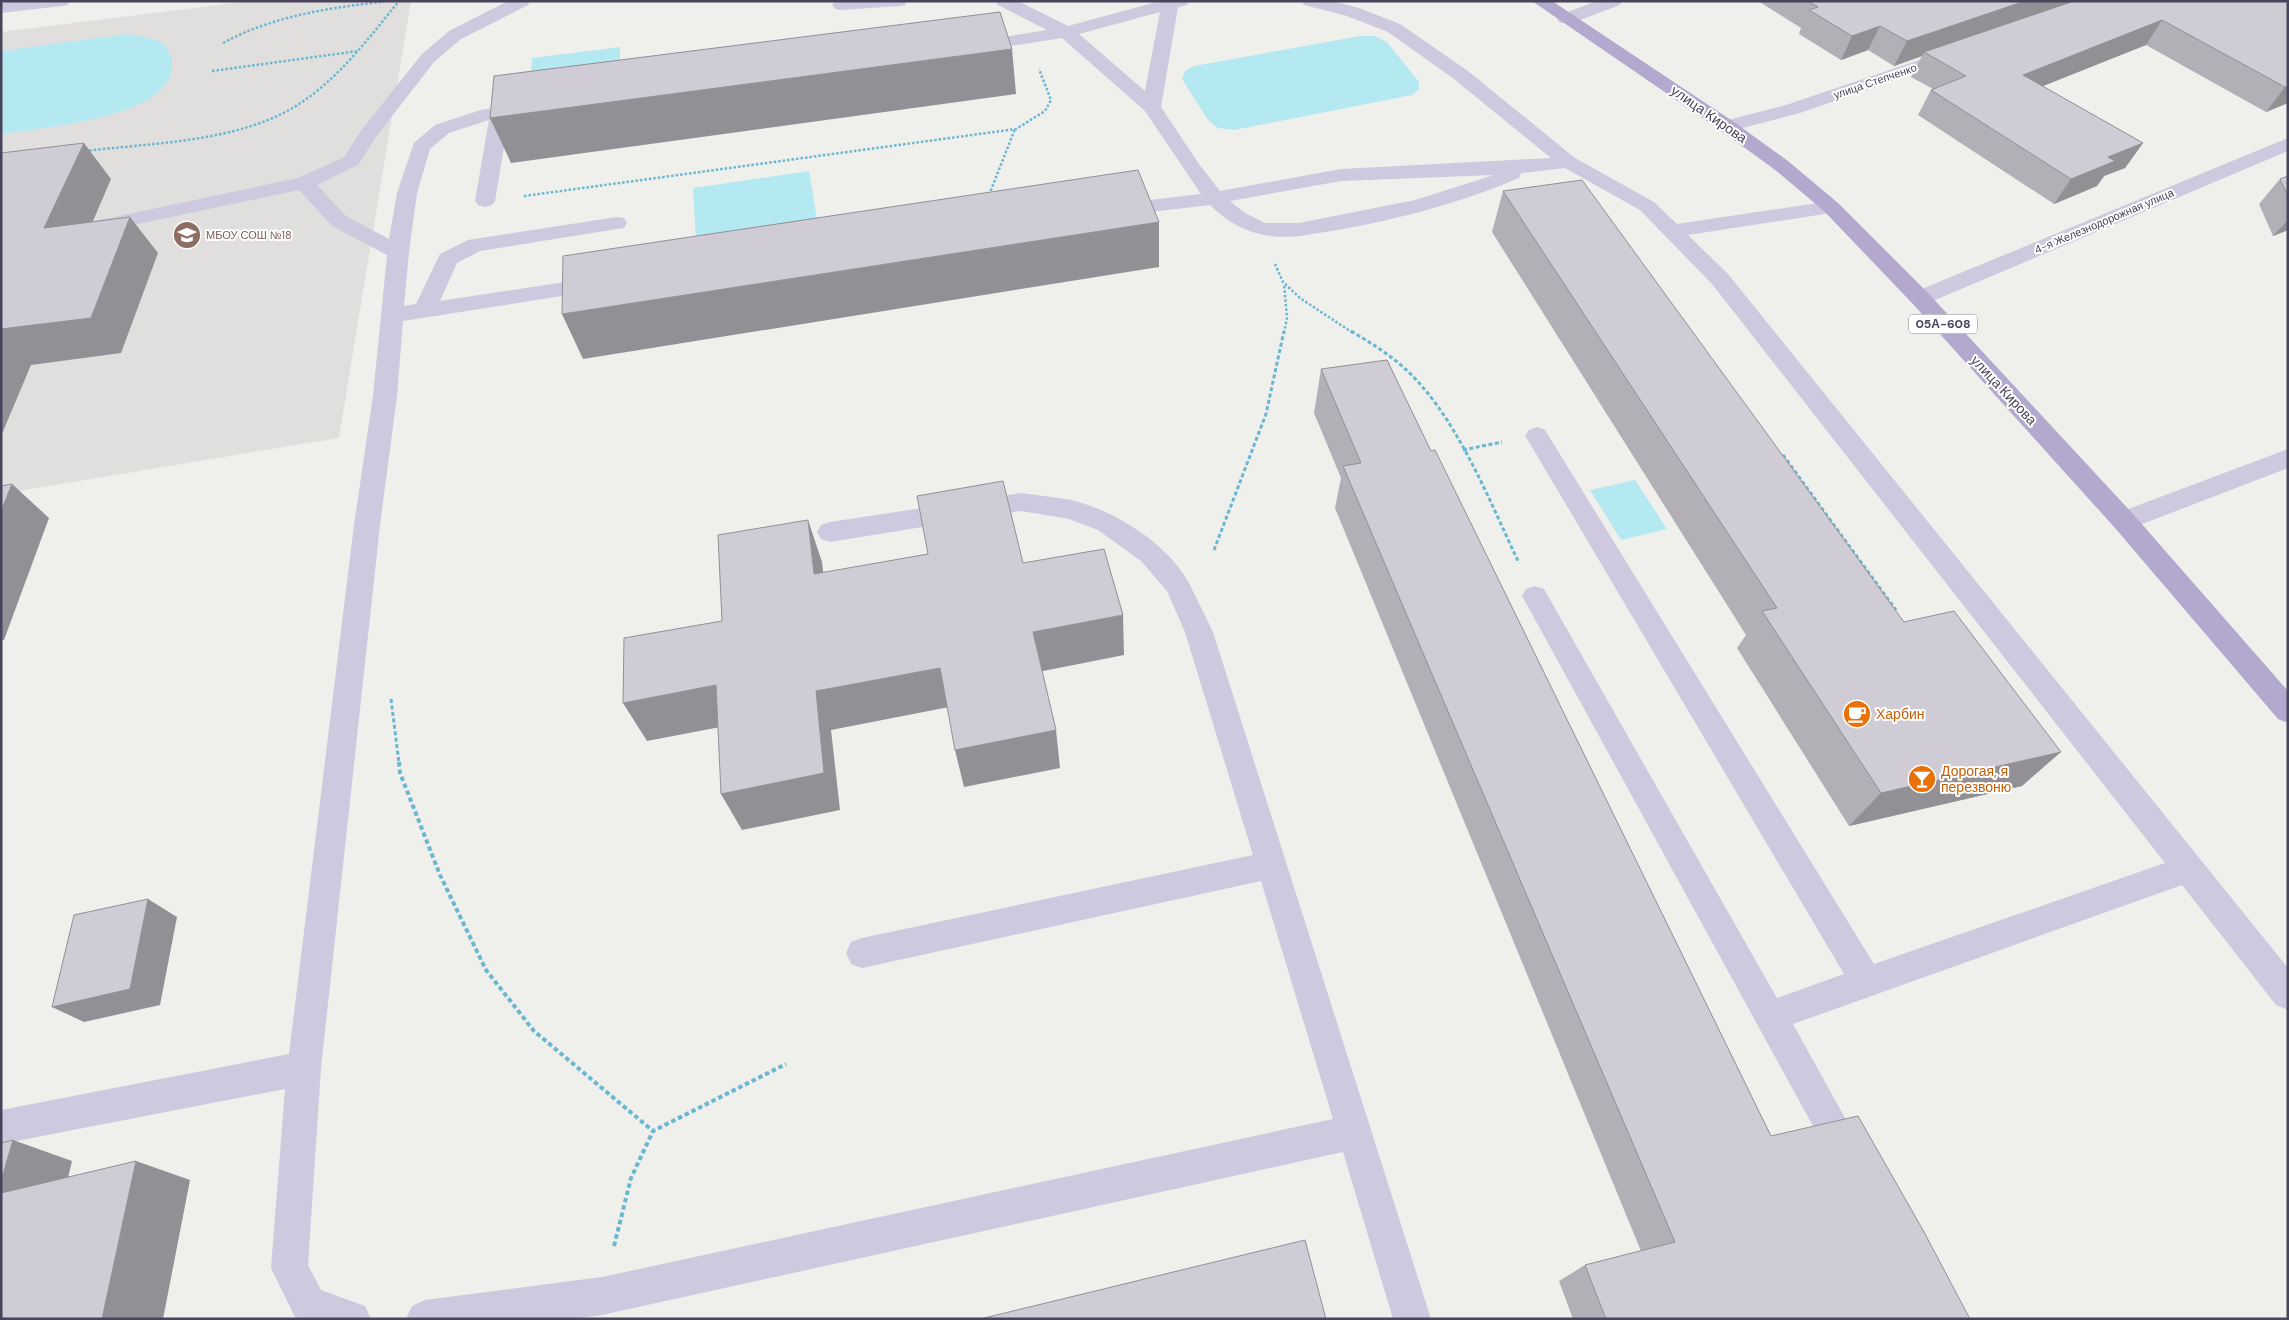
<svg xmlns="http://www.w3.org/2000/svg" width="2289" height="1320" font-family="'DM Sans',sans-serif">
  <style>
    .education { fill: #e1dfde }
    .green { fill: #b5e9f2 }
    .lines { fill: none; stroke-linecap: round; stroke-linejoin: round }
    .path-far2 { stroke: #6bb7d2; stroke-width: 2.5; stroke-dasharray: 2.5 2; stroke-linecap: butt }
    .path-far1 { stroke: #6bb7d2; stroke-width: 3; stroke-dasharray: 4 2.5; stroke-linecap: butt }
    .path { stroke: #6bb7d2; stroke-width: 4; stroke-dasharray: 4.5 3; stroke-linecap: butt }
    .minor { fill: #cec9de; fill-rule: evenodd }
    .major { fill: #b3a9ce; fill-rule: evenodd }
    .wall { fill: #b3afb7 }
    .shaded-wall { fill: #928f95 }
    .building { fill: #d0ccd5; stroke: #928f95 }
    .labels { text-anchor: middle; dominant-baseline: central; stroke-width: 4; stroke-linejoin: round; paint-order: stroke }
    .far-street-label { font-size: 11px; fill: #49435b; stroke: #fff }
    .far-education-label { font-size: 11px; fill: #785e54; stroke: #fff; text-anchor: start }
    .shield { fill: #fff; stroke: #807b8c; stroke-width: 1 }
    .shield-label { font-size: 12px; font-weight: bold; fill: #49435b }
    .street-label { font-size: 14px; fill: #49435b; stroke: #fff }
    .food-label { font-size: 14px; fill: #c56008; stroke: #fff; text-anchor: start }
  </style>
  <rect width="100%" height="100%" fill="#efefec"/>
  <path class="education" d="M 251,1 L 411,1 L 339,438 L 1,494 L 1,32 Z"/>
  <g class="green">
    <path d="M 127,34 C 144,37 166,37 171,57 C 186,118 38,128 1,134 L 1,51 Z"/>
    <path d="M 1360,36 L 1375,36 L 1387,42 L 1419,82 L 1419,89 L 1412,95 L 1234,130 L 1218,128 L 1208,120 L 1182,79 L 1185,71 L 1194,66 Z"/>
    <path d="M 620,47 L 620,79 L 530,91 L 532,58 Z"/>
    <path d="M 809,171 L 818,225 L 696,243 L 693,188 Z"/>
    <path d="M 1635,480 L 1667,529 L 1621,540 L 1590,490 Z"/>
  </g>
  <g class="lines">
    <g class="path-far2">
      <path d="M 223,43 C 275,15 330,8 388,1"/>
      <path d="M 212,71 L 358,51"/>
      <path d="M 85,151 C 152,143 241,142 299,104 C 339,78 369,38 399,1"/>
      <path d="M 989,195 L 1015,129"/>
      <path d="M 524,196 L 1016,129 L 1045,111 L 1051,100 L 1039,69"/>
      <path d="M 1275,264 L 1283,282 L 1300,298 L 1353,333"/>
      <path d="M 1284,333 L 1287,318 L 1284,284"/>
    </g>
    <g class="path-far1">
      <path d="M 1351,331 C 1369,342 1386,352 1402,366 C 1455,412 1489,500 1519,563"/>
      <path d="M 1463,450 L 1502,442"/>
      <path d="M 1783,455 L 1896,610"/>
      <path d="M 1214,550 L 1266,414 L 1284,331"/>
      <path d="M 391,699 L 399,763"/>
    </g>
    <g class="path">
      <path d="M 399,762 L 400,773 L 440,875 L 486,970 L 534,1031 L 653,1131"/>
      <path d="M 614,1246 L 631,1178 L 653,1131 L 786,1064"/>
    </g>
    <g class="minor">
      <path d="M 14,1 L 70,1 L 68,5 L 62,6 L 1,13 L 1,3 Z"/>
      <path d="M 508,1 L 530,1 L 528,5 L 461,39 L 434,62 L 375,138 L 358,165 L 317,185 L 346,216 L 389,239 L 397,193 L 414,143 L 435,125 L 481,110 L 526,103 L 533,105 L 535,109 L 533,113 L 509,117 L 495,201 L 492,205 L 485,207 L 478,205 L 475,201 L 489,120 L 449,133 L 430,149 L 417,193 L 409,252 L 404,306 L 416,304 L 440,254 L 468,240 L 617,217 L 624,218 L 627,223 L 624,228 L 617,229 L 480,251 L 457,263 L 440,301 L 598,277 L 606,279 L 609,284 L 606,289 L 403,321 L 397,396 L 380,525 L 321,1068 L 308,1265 L 321,1290 L 365,1306 L 371,1319 L 298,1319 L 295,1317 L 271,1268 L 285,1089 L 1,1144 L 1,1110 L 289,1054 L 354,525 L 373,396 L 387,255 L 332,226 L 299,190 L 105,231 L 98,230 L 95,225 L 98,220 L 105,219 L 298,178 L 344,157 L 360,132 L 422,54 L 449,31 Z"/>
      <path d="M 835,1 L 907,1 L 905,5 L 899,6 L 841,10 L 835,9 L 832,5 Z"/>
      <path d="M 996,1 L 1018,1 L 1068,26 L 1160,1 L 1189,1 L 1187,5 L 1178,7 L 1161,107 L 1199,164 L 1220,191 L 1341,169 L 1551,158 L 1454,79 L 1388,32 L 1347,16 L 1304,5 L 1302,1 L 1332,1 L 1359,8 L 1400,24 L 1468,71 L 1575,158 L 1654,202 L 1677,224 L 1831,201 L 1838,203 L 1841,207 L 1838,211 L 1831,213 L 1688,235 L 1728,274 L 2288,968 L 2288,1010 L 2276,1005 L 2182,885 L 1793,1024 L 1866,1156 L 1860,1168 L 1848,1174 L 1836,1168 L 1526,603 L 1522,596 L 1526,589 L 1535,586 L 1544,589 L 1777,998 L 1844,974 L 1529,442 L 1525,436 L 1529,430 L 1537,427 L 1545,430 L 1874,964 L 2165,863 L 1712,284 L 1640,210 L 1565,168 L 1521,173 L 1519,178 C 1451,207 1372,226 1299,236 C 1264,240 1235,230 1210,205 L 1116,216 L 1109,214 L 1106,210 L 1109,206 L 1116,204 L 1201,194 L 1145,111 L 1062,38 L 972,52 L 966,51 L 963,47 L 966,43 L 1047,30 L 998,5 ZM 1160,12 L 1145,91 L 1079,34 ZM 1494,175 L 1415,200 L 1299,223 L 1265,223 L 1245,213 L 1230,201 L 1341,181 Z"/>
      <path d="M 1597,1 L 1622,1 L 1620,5 L 1572,23 L 1560,23 L 1557,19 L 1560,15 Z"/>
      <path d="M 1952,49 L 1958,50 L 1961,54 L 1958,58 L 1800,113 L 1727,132 L 1720,130 L 1717,126 L 1720,122 L 1786,105 Z"/>
      <path d="M 2288,138 L 2288,151 L 1928,303 L 1920,305 L 1912,303 L 1909,298 L 1912,293 Z"/>
      <path d="M 2288,449 L 2288,468 L 2124,531 L 2115,528 L 2111,521 L 2115,514 Z"/>
      <path d="M 1021,493 C 1037,495 1054,497 1071,500 C 1114,510 1169,544 1190,585 L 1213,632 L 1431,1319 L 1393,1319 L 1343,1152 L 602,1315 L 571,1319 L 406,1319 L 412,1306 L 425,1300 L 602,1277 L 1333,1119 L 1261,881 L 862,968 L 851,964 L 846,953 L 851,942 L 862,938 L 1253,855 L 1185,632 L 1167,591 L 1141,561 L 1098,530 L 1069,519 L 1021,511 L 830,542 L 821,539 L 817,532 L 821,525 L 830,522 Z"/>
    </g>
    <path class="major" d="M 1532,1 L 1552,1 L 1734,122 L 1788,161 L 1838,203 L 1928,293 L 2133,514 L 2288,691 L 2288,723 L 2278,719 L 2115,528 L 1912,303 L 1824,211 L 1774,169 L 1720,130 Z"/>
  </g>
  <g class="wall">
    <path d="M 1758,1 L 2288,1 L 2288,103 L 2266,112 L 2146,45 L 2042,86 L 2143,143 L 2125,168 L 2104,176 L 2097,186 L 2054,204 L 1918,115 L 1931,90 L 1933,89 L 1911,77 L 1922,56 L 1894,66 L 1868,50 L 1841,60 L 1799,34 L 1801,28 Z"/>
    <path d="M 2288,176 L 2288,230 L 2273,236 L 2259,204 L 2280,179 Z"/>
    <path d="M 1503,191 L 2022,786 L 1849,826 L 1737,648 L 1746,635 L 1492,232 Z"/>
    <path d="M 1321,369 L 1431,451 L 1771,1136 L 1970,1319 L 1573,1319 L 1559,1281 L 1585,1265 L 1641,1251 L 1335,508 L 1341,478 L 1314,413 Z"/>
  </g>
  <g class="shaded-wall">
    <path d="M 2025,1 L 2082,1 L 1924,52 L 1922,56 L 1894,66 L 1907,41 Z"/>
    <path d="M 2162,20 L 2146,45 L 2008,100 L 2023,75 Z"/>
    <path d="M 1880,26 L 1868,50 L 1841,60 L 1852,36 Z"/>
    <path d="M 1012,49 L 1016,94 L 511,163 L 490,118 Z"/>
    <path d="M 2288,86 L 2288,103 L 2266,112 L 2285,87 Z"/>
    <path d="M 84,143 L 111,179 L 75,263 L 44,228 Z"/>
    <path d="M 2143,143 L 2125,168 L 2104,176 L 2097,186 L 2054,204 L 2071,179 L 2108,157 Z"/>
    <path d="M 130,217 L 158,253 L 121,353 L 31,365 L 1,436 L 1,329 Z"/>
    <path d="M 2288,220 L 2288,230 L 2273,236 Z"/>
    <path d="M 1159,222 L 1159,267 L 583,359 L 562,314 Z"/>
    <path d="M 12,484 L 49,518 L 4,640 L 1,640 L 1,511 Z"/>
    <path d="M 808,520 L 822,562 L 828,615 L 814,574 Z"/>
    <path d="M 1123,615 L 1124,655 L 1038,672 L 1033,632 Z"/>
    <path d="M 940,668 L 949,707 L 831,730 L 840,810 L 742,830 L 721,794 L 816,691 Z"/>
    <path d="M 716,685 L 736,724 L 647,741 L 623,703 Z"/>
    <path d="M 1056,730 L 1060,768 L 964,787 L 955,750 Z"/>
    <path d="M 2061,752 L 2022,786 L 1849,826 L 1881,793 Z"/>
    <path d="M 148,899 L 177,917 L 160,1005 L 84,1022 L 52,1007 Z"/>
    <path d="M 13,1140 L 72,1161 L 60,1212 L 1,1194 L 1,1181 Z"/>
    <path d="M 136,1161 L 190,1180 L 163,1319 L 102,1319 Z"/>
  </g>
  <g class="building">
    <path d="M 1808,1 L 2025,1 L 1907,41 L 1880,26 L 1852,36 L 1809,10 L 1818,7 Z"/>
    <path d="M 2074,1 L 2288,1 L 2288,86 L 2285,87 L 2162,20 L 2023,75 L 2143,143 L 2108,157 L 2115,161 L 2071,179 L 1931,90 L 1966,76 L 1924,52 Z"/>
    <path d="M 1000,12 L 1012,49 L 490,118 L 494,76 Z"/>
    <path d="M 84,143 L 44,228 L 130,217 L 91,318 L 1,329 L 1,153 Z"/>
    <path d="M 1138,170 L 1159,222 L 562,314 L 563,256 Z"/>
    <path d="M 2288,176 L 2288,196 L 2280,179 Z"/>
    <path d="M 1582,180 L 1904,622 L 1954,611 L 2061,752 L 1881,793 L 1762,611 L 1777,608 L 1503,191 Z"/>
    <path d="M 1387,360 L 1431,451 L 1435,450 L 1771,1136 L 1858,1116 L 1924,1232 L 1970,1319 L 1606,1319 L 1585,1265 L 1675,1242 L 1343,466 L 1361,463 L 1321,369 Z"/>
    <path d="M 1003,481 L 1023,563 L 1104,549 L 1123,615 L 1033,632 L 1056,730 L 955,750 L 940,668 L 816,691 L 824,773 L 721,794 L 716,685 L 623,703 L 624,638 L 722,621 L 718,535 L 808,520 L 814,574 L 928,554 L 917,496 Z"/>
    <path d="M 12,484 L 1,511 L 1,486 Z"/>
    <path d="M 148,899 L 130,989 L 52,1007 L 74,915 Z"/>
    <path d="M 13,1140 L 1,1181 L 1,1143 Z"/>
    <path d="M 136,1161 L 102,1319 L 1,1319 L 1,1193 Z"/>
    <path d="M 1305,1240 L 1326,1319 L 980,1319 Z"/>
  </g>
  <defs>
    <symbol id="school-disc" viewBox="-11 -11 22 22"><circle r="9.5" fill="#8d6e63" stroke="#fff"/><path d="M0-5L7-2L0 1L-7-2ZM-4 1L0 2.5L4 1V4Q0 6-4 4Z" fill="#fff"/></symbol>
    <symbol id="cafe-disc" viewBox="-11 -11 22 22"><circle r="9.5" fill="#e8710a" stroke="#fff"/><path d="M-5.5-4.5H6V0H3Q3 3.5 0 3.5H-2.5Q-5.5 3.5-5.5 0ZM3-3.2v2h1.7v-2ZM-6 4.5H4V6H-6Z" fill="#fff"/></symbol>
    <symbol id="bar-disc" viewBox="-11 -11 22 22"><circle r="9.5" fill="#e8710a" stroke="#fff"/><path d="M-6-5H6L.8 .8V4.5H3.5V6h-7V4.5H-.8V.8Z" fill="#fff"/></symbol>
  </defs>
  <g fill-rule="evenodd">
    <use href="#school-disc" x="171" y="219" width="32" height="32"/>
    <use href="#cafe-disc" x="1841" y="698" width="32" height="32"/>
    <use href="#bar-disc" x="1906" y="763" width="32" height="32"/>
  </g>
  <g class="labels">
    <g class="far-street-label">
      <text transform="translate(1875 81) rotate(-19)">улица Степченко</text>
      <text transform="translate(2104 221) rotate(-23)">4-я Железнодорожная улица</text>
    </g>
    <g class="far-education-label">
      <text x="206" y="235">МБОУ СОШ №18</text>
    </g>
    <rect class="shield" x="1909" y="314.5" width="68" height="19" rx="4"/>
    <g class="shield-label">
      <text x="1943" y="324">05А-608</text>
    </g>
    <g class="street-label">
      <text transform="translate(1709 114) rotate(35)">улица Кирова</text>
      <text transform="translate(2004 390) rotate(47)">улица Кирова</text>
    </g>
    <g class="food-label">
      <text x="1876" y="714">Харбин</text>
      <text x="1941" y="771">Дорогая, я<tspan x="1941" dy="16">перезвоню</tspan></text>
    </g>
  </g>
  <rect width="2289" height="1320" fill="none" stroke="#49435b" stroke-width="5"/>
</svg>
